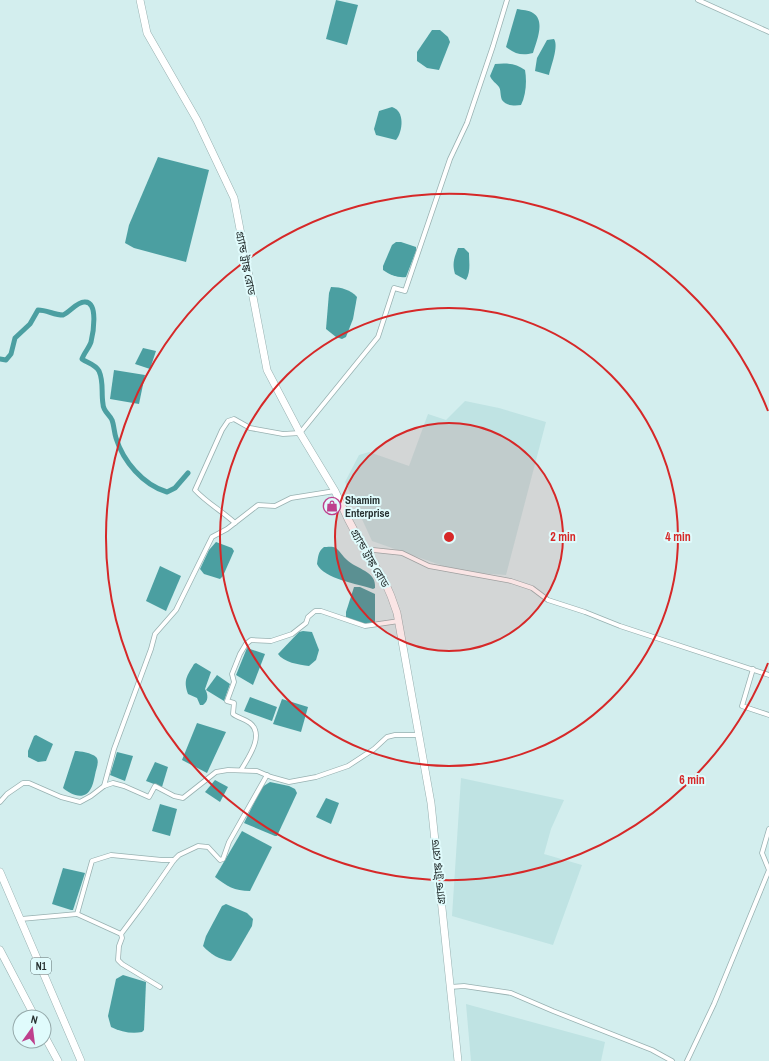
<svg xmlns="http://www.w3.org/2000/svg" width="769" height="1061" font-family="'Archivo Narrow','Noto Sans Bengali',sans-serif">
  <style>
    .built { fill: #bfe3e3 }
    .water { fill: #4b9fa1 }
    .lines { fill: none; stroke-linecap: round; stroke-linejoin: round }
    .canal { stroke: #4b9fa1; stroke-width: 5 }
    .minor-casing { stroke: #98b1b1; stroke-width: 5.5 }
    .trunk-casing { stroke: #98b1b1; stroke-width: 8 }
    .minor { stroke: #fff; stroke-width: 4 }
    .trunk { stroke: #fff; stroke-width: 7 }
    .ring { fill: none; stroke: #d62828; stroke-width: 2 }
    .labels { text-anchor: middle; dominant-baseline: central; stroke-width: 4; stroke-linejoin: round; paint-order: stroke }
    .shield { fill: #e0fbfc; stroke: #5e6e6e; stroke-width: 1 }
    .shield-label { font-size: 10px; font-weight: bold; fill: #273131 }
    .street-label { font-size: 11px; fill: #273131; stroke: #e0fbfc }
    .poi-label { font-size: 11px; font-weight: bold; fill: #273131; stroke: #e0fbfc; text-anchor: start }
    .centre { fill: #d62828; stroke: #e0fbfc; stroke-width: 2 }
    .ring-label { font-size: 12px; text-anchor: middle; font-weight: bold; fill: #d62828; stroke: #e0fbfc; stroke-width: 4; stroke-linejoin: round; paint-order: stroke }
  </style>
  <rect width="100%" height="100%" fill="#d3eeee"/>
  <g class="built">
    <path d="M 465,401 L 499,408 L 546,422 L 506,575 L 477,573 L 446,567 L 372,541 L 345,482 L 359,455 L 369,452 L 409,466 L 428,414 L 446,420 Z"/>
    <path d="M 461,778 L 564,800 L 551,829 L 544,854 L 582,865 L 553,945 L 452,916 Z"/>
    <path d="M 466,1004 L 605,1042 L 601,1061 L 471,1061 Z"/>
  </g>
  <g class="water">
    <path d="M 336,0 L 358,5 L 347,45 L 326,39 Z"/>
    <path d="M 517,9 C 522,10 529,10 533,13 C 546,21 536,42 533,53 C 522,56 515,54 506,47 Z"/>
    <path d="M 432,30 L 440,30 L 448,37 L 450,42 L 439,70 L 427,68 L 417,61 L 417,52 Z"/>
    <path d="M 554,39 C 559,46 551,66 549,75 L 535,71 L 537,58 L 547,40 Z"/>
    <path d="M 495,64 C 506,63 516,63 525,70 C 527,81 526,95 521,105 C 515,106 506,106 502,100 C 500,95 501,90 499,87 C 496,83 492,81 490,76 Z"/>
    <path d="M 392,107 C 405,111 403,131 396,140 L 376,135 L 374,129 L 379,111 Z"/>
    <path d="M 158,157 L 209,170 L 186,262 L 134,248 L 125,243 L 129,225 Z"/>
    <path d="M 396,242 L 401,242 L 416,247 L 416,251 L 406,277 C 398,278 390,275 383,270 L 383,266 L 392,245 Z"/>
    <path d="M 458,248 L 464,248 L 469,253 C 469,262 471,272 466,280 L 455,274 C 452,264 454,258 458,248 Z"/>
    <path d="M 331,287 C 341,287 351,290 357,297 L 353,319 L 346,337 L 342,339 L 336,337 L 326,329 L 329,293 Z"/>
    <path d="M 143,348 L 156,351 L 150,369 L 135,364 Z"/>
    <path d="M 114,370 L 145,375 L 139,404 L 110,399 Z"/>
    <path d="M 216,542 L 232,548 L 234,551 L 223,576 L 220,579 L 204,574 L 200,569 L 209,550 Z"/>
    <path d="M 324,547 C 327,547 333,546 336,548 C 340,551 343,557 347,560 C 356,569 377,571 375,588 L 373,589 C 358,584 324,579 317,564 C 318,558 318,551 324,547 Z"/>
    <path d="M 160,566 L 181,576 L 166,611 L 146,601 Z"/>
    <path d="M 354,587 L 360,587 L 375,594 L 375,623 C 365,624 355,623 346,617 L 346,612 Z"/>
    <path d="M 303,631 L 312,632 L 319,650 L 316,660 L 309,666 C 299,665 283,662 278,654 L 299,632 Z"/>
    <path d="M 247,648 L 265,654 L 253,685 L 236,675 Z"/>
    <path d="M 196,663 L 211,672 L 205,689 C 208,694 209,701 203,705 L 200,705 L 197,698 L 188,694 C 183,680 187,676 194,664 Z"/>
    <path d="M 217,675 L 230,684 L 224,701 L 206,690 Z"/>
    <path d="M 250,697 L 277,707 L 272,721 L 244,711 Z"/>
    <path d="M 282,699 L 308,707 L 301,732 L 273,724 Z"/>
    <path d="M 197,723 L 226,732 L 207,773 L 182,760 Z"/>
    <path d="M 36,735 L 53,744 L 46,761 L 38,762 L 28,757 L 28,751 L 34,736 Z"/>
    <path d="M 75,751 C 80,751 92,753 96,757 C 100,761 96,769 95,775 C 94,779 93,786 90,790 C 83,801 70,794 63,788 Z"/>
    <path d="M 117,752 L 133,756 L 125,781 L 110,775 Z"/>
    <path d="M 155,762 L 168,767 L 162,787 L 146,781 Z"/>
    <path d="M 215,780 L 228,787 L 220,802 L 205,792 Z"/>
    <path d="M 270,782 L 289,786 L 295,789 L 297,793 L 277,836 L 275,836 L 244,823 L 262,787 Z"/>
    <path d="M 326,798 L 339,803 L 331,824 L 316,817 Z"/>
    <path d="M 160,804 L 177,809 L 170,836 L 152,831 Z"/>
    <path d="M 242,831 L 272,847 L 250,891 C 234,891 227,886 215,877 Z"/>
    <path d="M 63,868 L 85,873 L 73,910 L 71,910 L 52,904 Z"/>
    <path d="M 226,904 L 247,913 L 253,919 L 252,926 L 234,957 L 231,961 C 220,960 210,954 203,946 L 206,936 L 222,906 Z"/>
    <path d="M 123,975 L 146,982 L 144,1030 L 142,1032 C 132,1034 121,1032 111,1027 L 108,1016 L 116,979 Z"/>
  </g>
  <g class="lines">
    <path class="canal" d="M 0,359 L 6,360 L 11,354 L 15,338 L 30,324 L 38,310 C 47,310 54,315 63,315 C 70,312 77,302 84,302 C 99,300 93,334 91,342 C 89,348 84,353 82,359 C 87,363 95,364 99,371 C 104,382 101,393 103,404 C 103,411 109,414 112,420 C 114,425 114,432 116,438 C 123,461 143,485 167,492 L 175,488 L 188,473"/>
    <defs>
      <g id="minor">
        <path d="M 698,0 L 769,32"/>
        <path d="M 235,523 C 222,511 207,503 195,490 L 222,430 L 228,421 L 234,419 L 250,428 L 283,434 L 300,433 L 378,337 L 394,288 L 405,291 L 450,159 L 467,123 L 493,46 L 507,0"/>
        <path d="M 364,549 L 402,553 L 429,566 L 511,581 L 532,588 L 548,600 L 585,612 L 620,626 L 769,675"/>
        <path d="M 753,669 L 742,706 L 769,715"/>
        <path d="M 241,770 C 248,758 265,735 250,723 C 245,719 238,718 233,714 L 234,703 L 227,701 L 234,682 L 232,674 L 240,654 L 246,644 L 251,640 L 271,641 L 292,634 L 306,623 L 308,617 L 315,611 L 321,611 L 365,626 L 399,621"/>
        <path d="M 104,786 L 114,749 L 151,649 L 155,634 L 176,610 L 212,537 L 227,529 L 258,505 L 275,506 L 291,498 L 335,491"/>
        <path d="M 0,802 L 7,794 L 23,783 L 29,783 L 61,797 L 80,802 L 91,796 L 104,786 L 113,783 L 124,786 L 149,797 L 155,786 L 174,796 L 183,798 L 216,772 L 228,770 L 257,771 L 271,777 L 289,782 L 316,777 L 348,766 L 374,749 L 387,737 L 395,735 L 419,735"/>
        <path d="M 77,914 L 121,934 L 122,938 L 119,946 L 118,960 L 122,964 L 160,987"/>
        <path d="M 21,919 L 77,914 L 92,861 L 111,855 L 162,860 L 174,860 L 179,855 L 198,846 L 208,847 L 220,860 L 223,859 L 229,842 L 267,775"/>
        <path d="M 121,934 L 142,906 L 174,860"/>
        <path d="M 450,987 L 464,986 L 511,993 L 553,1011 L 652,1050 L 672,1061"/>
        <path d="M 687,1061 L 714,1004 L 769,870 L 762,853 L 769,829"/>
      </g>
      <g id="trunk">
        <path d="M 140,0 L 147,33 L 197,120 L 234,198 L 267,370 L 300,433 L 335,491 L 348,519 L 364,549 L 384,580 L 391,596 L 397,613 L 431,803 L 458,1061"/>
        <path d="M 0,872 L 81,1061"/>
        <path d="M 0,950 L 35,1017"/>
        <path d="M 44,1035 L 58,1061"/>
      </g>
    </defs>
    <use href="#minor" class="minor-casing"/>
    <use href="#trunk" class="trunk-casing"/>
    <use href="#minor" class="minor"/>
    <use href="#trunk" class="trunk"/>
  </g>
  <circle cx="449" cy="537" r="114" fill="#d62828" fill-opacity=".12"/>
  <g class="ring">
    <circle cx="449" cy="537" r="114"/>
    <circle cx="449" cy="537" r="229"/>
    <path d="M768 663A343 343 0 1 1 768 411"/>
  </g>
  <defs>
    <symbol id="shop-ring" viewBox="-11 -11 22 22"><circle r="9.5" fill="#e0fbfc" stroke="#be408d" stroke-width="1.5"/><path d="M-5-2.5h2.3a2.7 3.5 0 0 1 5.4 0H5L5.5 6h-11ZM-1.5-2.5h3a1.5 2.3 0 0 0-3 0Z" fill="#be408d"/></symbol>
  </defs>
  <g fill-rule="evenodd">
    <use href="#shop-ring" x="322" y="496" width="20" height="20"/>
  </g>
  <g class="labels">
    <rect class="shield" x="31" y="958" width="20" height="16" rx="3"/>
    <g class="shield-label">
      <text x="41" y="966">N1</text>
    </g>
    <g class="street-label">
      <text transform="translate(246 263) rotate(79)">গ্র্যান্ড ট্রাঙ্ক রোড</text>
      <text transform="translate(370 558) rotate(60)">গ্র্যান্ড ট্রাঙ্ক রোড</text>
      <text transform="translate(438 872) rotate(-96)">গ্র্যান্ড ট্রাঙ্ক রোড</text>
    </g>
    <g class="poi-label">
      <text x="345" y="500">Shamim<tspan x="345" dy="13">Enterprise</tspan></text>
    </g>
  </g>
  <circle cx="449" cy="537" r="6" class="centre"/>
  <g class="ring-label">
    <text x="563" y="541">2 min</text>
    <text x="678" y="541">4 min</text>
    <text x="692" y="784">6 min</text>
  </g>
  <g transform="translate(32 1029) rotate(14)"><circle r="19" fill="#e0fbfc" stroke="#96aaab"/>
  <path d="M0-3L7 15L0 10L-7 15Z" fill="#be408d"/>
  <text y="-6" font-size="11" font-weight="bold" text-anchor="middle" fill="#273131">N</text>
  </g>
</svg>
